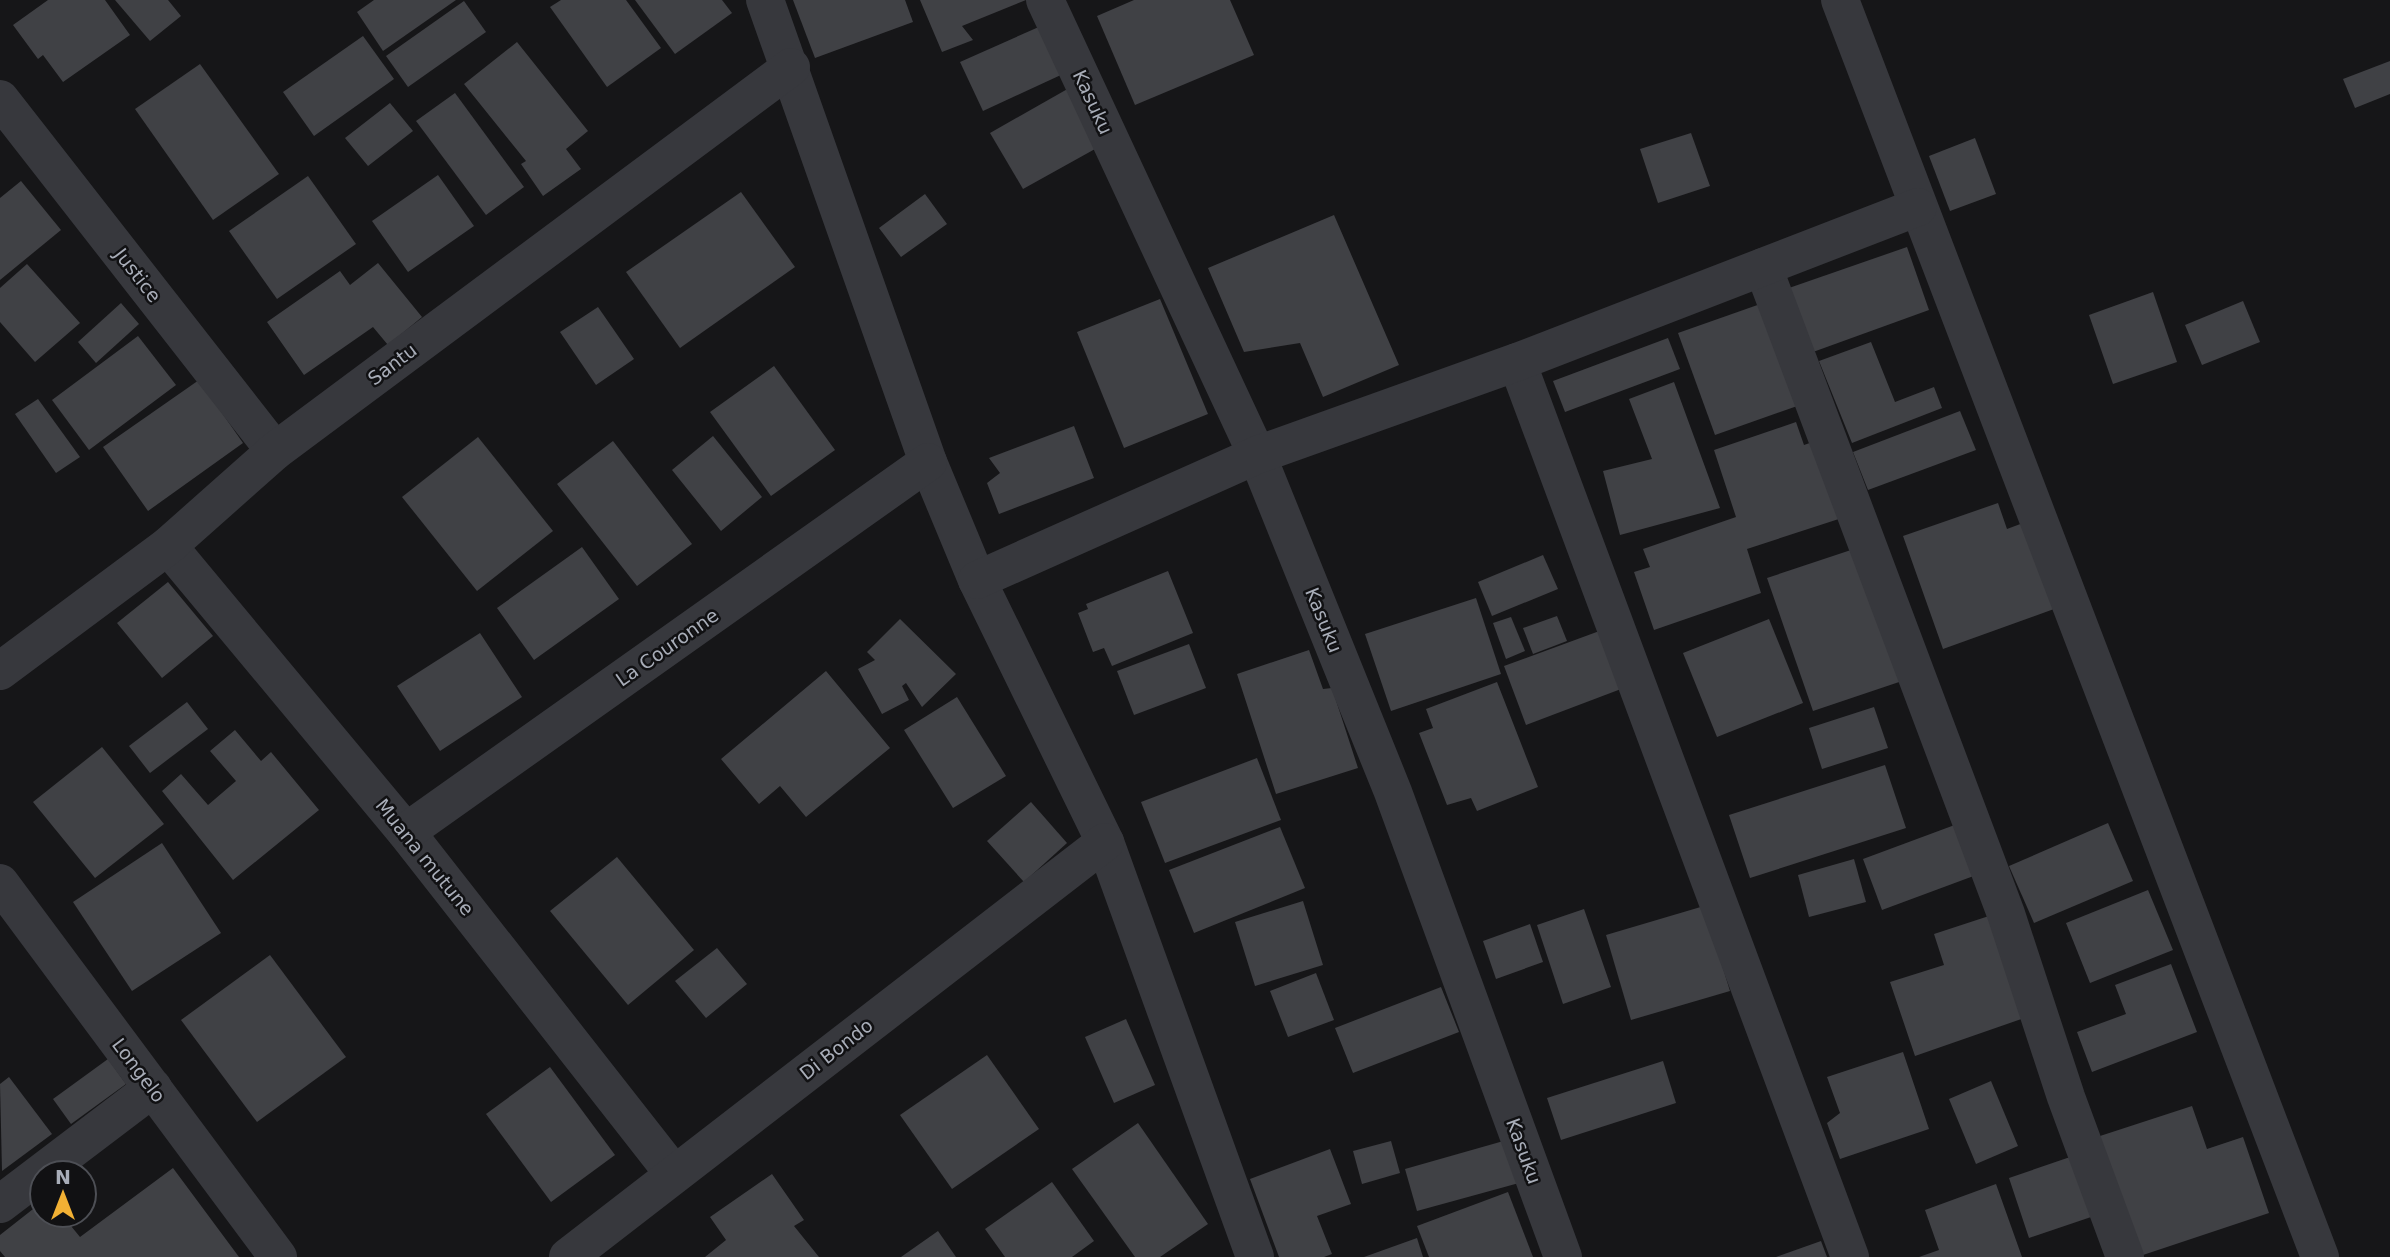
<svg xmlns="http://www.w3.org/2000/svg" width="2390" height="1257" font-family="'DejaVu Sans',sans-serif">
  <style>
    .building { fill: #404145 }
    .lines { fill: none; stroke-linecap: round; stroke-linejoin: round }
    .minor { stroke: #37383d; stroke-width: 38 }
    .labels { text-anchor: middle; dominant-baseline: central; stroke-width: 5; stroke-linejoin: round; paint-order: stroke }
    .street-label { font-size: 19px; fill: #a8adb8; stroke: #111113 }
  </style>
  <rect width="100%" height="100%" fill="#161618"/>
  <g class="building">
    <path d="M 48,0 L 105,0 L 130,35 L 63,82 L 43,55 L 38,59 L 13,25 Z"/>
    <path d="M 115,0 L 168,0 L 181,16 L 150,41 Z"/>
    <path d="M 374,0 L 456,0 L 383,51 L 357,12 Z"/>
    <path d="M 561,0 L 626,0 L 661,48 L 607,87 L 550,7 Z"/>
    <path d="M 635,0 L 722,0 L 732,13 L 675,54 Z"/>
    <path d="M 793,0 L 905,0 L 913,22 L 815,58 Z"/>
    <path d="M 920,0 L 1026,0 L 962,26 L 973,40 L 942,52 Z"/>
    <path d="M 1134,0 L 1230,0 L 1254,55 L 1135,105 L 1097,16 Z"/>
    <path d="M 464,1 L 486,32 L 408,87 L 386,56 Z"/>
    <path d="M 1041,26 L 1063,74 L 983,111 L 960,62 Z"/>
    <path d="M 363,36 L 394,79 L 314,136 L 283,92 Z"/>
    <path d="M 517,42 L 588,131 L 566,149 L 581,169 L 543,196 L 521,164 L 526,161 L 464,84 Z"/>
    <path d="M 2390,61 L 2390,94 L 2355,108 L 2343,79 Z"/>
    <path d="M 200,64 L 279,174 L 213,220 L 135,109 Z"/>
    <path d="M 1071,87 L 1104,144 L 1023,189 L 990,133 Z"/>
    <path d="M 455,93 L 524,187 L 486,215 L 416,121 Z"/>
    <path d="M 390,103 L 413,131 L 368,166 L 345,138 Z"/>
    <path d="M 1691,133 L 1710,186 L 1658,203 L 1640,149 Z"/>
    <path d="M 1975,138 L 1996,194 L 1950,211 L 1929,156 Z"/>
    <path d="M 438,175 L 474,226 L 408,272 L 372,221 Z"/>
    <path d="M 308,176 L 356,244 L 277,299 L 229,231 Z"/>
    <path d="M 21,181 L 61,230 L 0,280 L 0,198 Z"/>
    <path d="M 741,192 L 795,267 L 680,348 L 626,272 Z"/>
    <path d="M 925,194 L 947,224 L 901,257 L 879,228 Z"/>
    <path d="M 1334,215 L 1399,365 L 1323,397 L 1300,343 L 1244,352 L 1208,268 Z"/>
    <path d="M 1907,247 L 1929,310 L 1813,352 L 1789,288 Z"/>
    <path d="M 378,263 L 422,317 L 388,345 L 373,327 L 304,375 L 267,322 L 340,271 L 350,285 Z"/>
    <path d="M 27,264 L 80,323 L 35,362 L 0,322 L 0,288 Z"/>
    <path d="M 2153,292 L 2177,362 L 2113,384 L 2089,315 Z"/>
    <path d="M 1160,299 L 1208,414 L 1124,448 L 1077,332 Z"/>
    <path d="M 2243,301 L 2260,342 L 2202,365 L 2185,325 Z"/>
    <path d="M 1766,302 L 1803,404 L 1715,435 L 1678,333 Z"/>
    <path d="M 121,303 L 139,324 L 96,363 L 78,342 Z"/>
    <path d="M 598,307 L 634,359 L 596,385 L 560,332 Z"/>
    <path d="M 138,336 L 176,385 L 89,450 L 52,400 Z"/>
    <path d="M 1668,338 L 1680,369 L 1565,412 L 1553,381 Z"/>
    <path d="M 1871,342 L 1895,402 L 1934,387 L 1942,408 L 1852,443 L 1819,361 Z"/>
    <path d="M 774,366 L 835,450 L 771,496 L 710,412 Z"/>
    <path d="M 199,380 L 243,443 L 148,511 L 103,447 Z"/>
    <path d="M 1674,382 L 1720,508 L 1620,535 L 1603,471 L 1652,459 L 1629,399 Z"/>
    <path d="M 38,399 L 80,457 L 56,473 L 15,414 Z"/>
    <path d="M 1960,411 L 1976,450 L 1868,490 L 1853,452 Z"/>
    <path d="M 1796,422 L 1804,445 L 1821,439 L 1848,516 L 1747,549 L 1761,593 L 1654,630 L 1634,572 L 1650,567 L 1643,549 L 1736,517 L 1714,450 Z"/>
    <path d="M 1074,426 L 1094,478 L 999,514 L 987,483 L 1000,473 L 989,458 Z"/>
    <path d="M 713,436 L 762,497 L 721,531 L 672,470 Z"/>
    <path d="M 478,437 L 553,531 L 477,591 L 402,497 Z"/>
    <path d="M 613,441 L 692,544 L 637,586 L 557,484 Z"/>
    <path d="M 1998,503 L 2007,529 L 2023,523 L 2054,609 L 1943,649 L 1903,536 Z"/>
    <path d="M 1863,546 L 1908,679 L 1813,711 L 1767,578 Z"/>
    <path d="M 582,547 L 619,599 L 534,660 L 497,608 Z"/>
    <path d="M 1543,555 L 1558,589 L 1492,616 L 1478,582 Z"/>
    <path d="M 1168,571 L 1193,633 L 1112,666 L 1104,648 L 1093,652 L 1078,613 L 1088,609 L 1086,604 Z"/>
    <path d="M 168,582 L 213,636 L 162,678 L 117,623 Z"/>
    <path d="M 1476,598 L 1501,674 L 1391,711 L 1365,634 Z"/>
    <path d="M 1557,616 L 1567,641 L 1533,654 L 1523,628 Z"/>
    <path d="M 1511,617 L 1525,651 L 1506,659 L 1493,623 Z"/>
    <path d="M 900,619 L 956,674 L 922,707 L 906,683 L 902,686 L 909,700 L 882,714 L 858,669 L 875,660 L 867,652 Z"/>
    <path d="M 1769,619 L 1803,703 L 1717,737 L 1683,653 Z"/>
    <path d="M 1613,626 L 1621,689 L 1526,725 L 1504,666 Z"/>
    <path d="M 480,633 L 522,697 L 440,751 L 397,686 Z"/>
    <path d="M 1189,644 L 1206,688 L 1134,715 L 1117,671 Z"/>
    <path d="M 1309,650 L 1323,689 L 1332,688 L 1358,768 L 1276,794 L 1237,674 Z"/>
    <path d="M 826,671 L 890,748 L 806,817 L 780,786 L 759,804 L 721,759 Z"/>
    <path d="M 1497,682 L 1538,787 L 1477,811 L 1471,798 L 1447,805 L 1419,733 L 1433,728 L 1426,709 Z"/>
    <path d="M 957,697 L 1006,776 L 953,808 L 904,730 Z"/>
    <path d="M 187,702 L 208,729 L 150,773 L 129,746 Z"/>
    <path d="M 1874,707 L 1888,748 L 1822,769 L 1809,728 Z"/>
    <path d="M 235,730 L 261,761 L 271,752 L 319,810 L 233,880 L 162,791 L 181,774 L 208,805 L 236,781 L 210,751 Z"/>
    <path d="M 102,747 L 164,824 L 95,878 L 33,802 Z"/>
    <path d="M 1257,758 L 1281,820 L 1165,863 L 1141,802 Z"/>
    <path d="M 1885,765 L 1906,828 L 1750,878 L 1729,815 Z"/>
    <path d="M 1031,802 L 1067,843 L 1024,882 L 987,841 Z"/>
    <path d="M 1960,823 L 1979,874 L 1882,910 L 1863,859 Z"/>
    <path d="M 2108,823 L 2133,881 L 2034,923 L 2009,866 Z"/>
    <path d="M 1280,827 L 1305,888 L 1194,933 L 1169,870 Z"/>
    <path d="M 162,843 L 221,933 L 132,991 L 73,902 Z"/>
    <path d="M 617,857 L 694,950 L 628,1005 L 550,911 Z"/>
    <path d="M 1854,859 L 1866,902 L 1809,917 L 1798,875 Z"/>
    <path d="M 2148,890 L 2173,950 L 2090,983 L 2066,923 Z"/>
    <path d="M 1303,901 L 1323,965 L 1255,986 L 1235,922 Z"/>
    <path d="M 1704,906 L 1730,991 L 1631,1020 L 1606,935 Z"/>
    <path d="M 1584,909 L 1611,987 L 1563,1004 L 1537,925 Z"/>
    <path d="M 1995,914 L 2030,1016 L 1915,1056 L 1890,982 L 1944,965 L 1934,934 Z"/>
    <path d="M 1530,924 L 1543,962 L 1496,979 L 1483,941 Z"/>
    <path d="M 717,948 L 747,984 L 706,1018 L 675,981 Z"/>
    <path d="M 270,955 L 346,1057 L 257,1122 L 181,1020 Z"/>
    <path d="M 2171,964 L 2197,1032 L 2092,1072 L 2077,1032 L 2126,1014 L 2115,985 Z"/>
    <path d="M 1316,973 L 1334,1020 L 1288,1037 L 1270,991 Z"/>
    <path d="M 1441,987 L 1459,1032 L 1353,1073 L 1335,1028 Z"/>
    <path d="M 1126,1019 L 1155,1085 L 1114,1103 L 1085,1037 Z"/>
    <path d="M 1903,1052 L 1929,1129 L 1840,1159 L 1827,1123 L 1840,1113 L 1827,1077 Z"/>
    <path d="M 987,1055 L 1039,1129 L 952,1189 L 900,1115 Z"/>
    <path d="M 108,1059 L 126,1084 L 71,1124 L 53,1099 Z"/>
    <path d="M 1663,1061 L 1676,1103 L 1561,1140 L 1547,1098 Z"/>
    <path d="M 550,1067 L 615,1155 L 551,1202 L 486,1114 Z"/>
    <path d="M 9,1077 L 52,1134 L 2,1171 L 0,1084 Z"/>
    <path d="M 1991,1081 L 2018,1146 L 1976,1164 L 1949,1099 Z"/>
    <path d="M 2192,1106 L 2207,1149 L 2243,1137 L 2269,1213 L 2140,1256 L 2100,1136 Z"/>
    <path d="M 1138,1123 L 1208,1224 L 1160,1257 L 1135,1257 L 1072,1169 Z"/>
    <path d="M 1507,1140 L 1519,1183 L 1417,1211 L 1405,1169 Z"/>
    <path d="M 1391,1141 L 1400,1173 L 1362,1184 L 1353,1151 Z"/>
    <path d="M 1330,1149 L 1351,1204 L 1317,1216 L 1332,1254 L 1324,1257 L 1279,1257 L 1250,1179 Z"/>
    <path d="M 2076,1155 L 2097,1215 L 2029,1238 L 2009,1178 Z"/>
    <path d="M 173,1168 L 239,1257 L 5,1257 L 0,1251 L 0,1235 L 42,1202 L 42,1215 L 62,1215 L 80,1237 Z"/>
    <path d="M 772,1174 L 804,1220 L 794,1226 L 819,1257 L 705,1257 L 726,1240 L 710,1217 Z"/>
    <path d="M 1052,1182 L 1094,1241 L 1072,1257 L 1005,1257 L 985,1229 Z"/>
    <path d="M 1996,1184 L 2022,1257 L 1919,1257 L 1939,1250 L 1925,1210 Z"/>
    <path d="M 1508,1192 L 1533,1257 L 1429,1257 L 1417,1226 Z"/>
    <path d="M 938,1231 L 956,1257 L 901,1257 Z"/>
    <path d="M 1417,1238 L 1423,1257 L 1364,1257 Z"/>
    <path d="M 1821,1241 L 1827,1257 L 1776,1257 Z"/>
  </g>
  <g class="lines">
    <g class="minor">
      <path d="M 765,0 L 928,462 L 977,580 L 1105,842 L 1255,1257"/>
      <path d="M 1045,0 L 1257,455 L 1393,792 L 1563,1257"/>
      <path d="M 1840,0 L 2320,1257"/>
      <path d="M 0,99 L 275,451"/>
      <path d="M 1763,267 L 2006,914 L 2066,1097 L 2125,1257"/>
      <path d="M 1517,362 L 1850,1257"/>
      <path d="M 168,546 L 406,832 L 674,1174"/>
      <path d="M 977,580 L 1257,455 L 1517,362 L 1918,207"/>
      <path d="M 0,671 L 168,546 L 275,451 L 791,67"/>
      <path d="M 406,832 L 928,462"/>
      <path d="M 0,883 L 278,1257"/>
      <path d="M 0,1204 L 153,1088"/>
      <path d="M 568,1257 L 1105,842"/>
    </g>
  </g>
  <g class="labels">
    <g class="street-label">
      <text transform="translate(1093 102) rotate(65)">Kasuku</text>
      <text transform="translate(138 275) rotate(52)">Justice</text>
      <text transform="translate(392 364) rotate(-37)">Santu</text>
      <text transform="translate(1324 620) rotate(68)">Kasuku</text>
      <text transform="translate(667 647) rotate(-35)">La Couronne</text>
      <text transform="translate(425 857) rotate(51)">Muana mutune</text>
      <text transform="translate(836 1049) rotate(-38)">Di Bondo</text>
      <text transform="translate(139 1070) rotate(53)">Longelo</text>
      <text transform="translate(1524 1151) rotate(70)">Kasuku</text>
    </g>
  </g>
  <g transform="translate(63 1194)"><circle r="33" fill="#111113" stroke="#4d4f55" stroke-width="2"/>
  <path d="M0-5L12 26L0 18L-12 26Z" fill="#f2b134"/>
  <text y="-10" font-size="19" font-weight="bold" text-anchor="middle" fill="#a8adb8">N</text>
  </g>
</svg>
